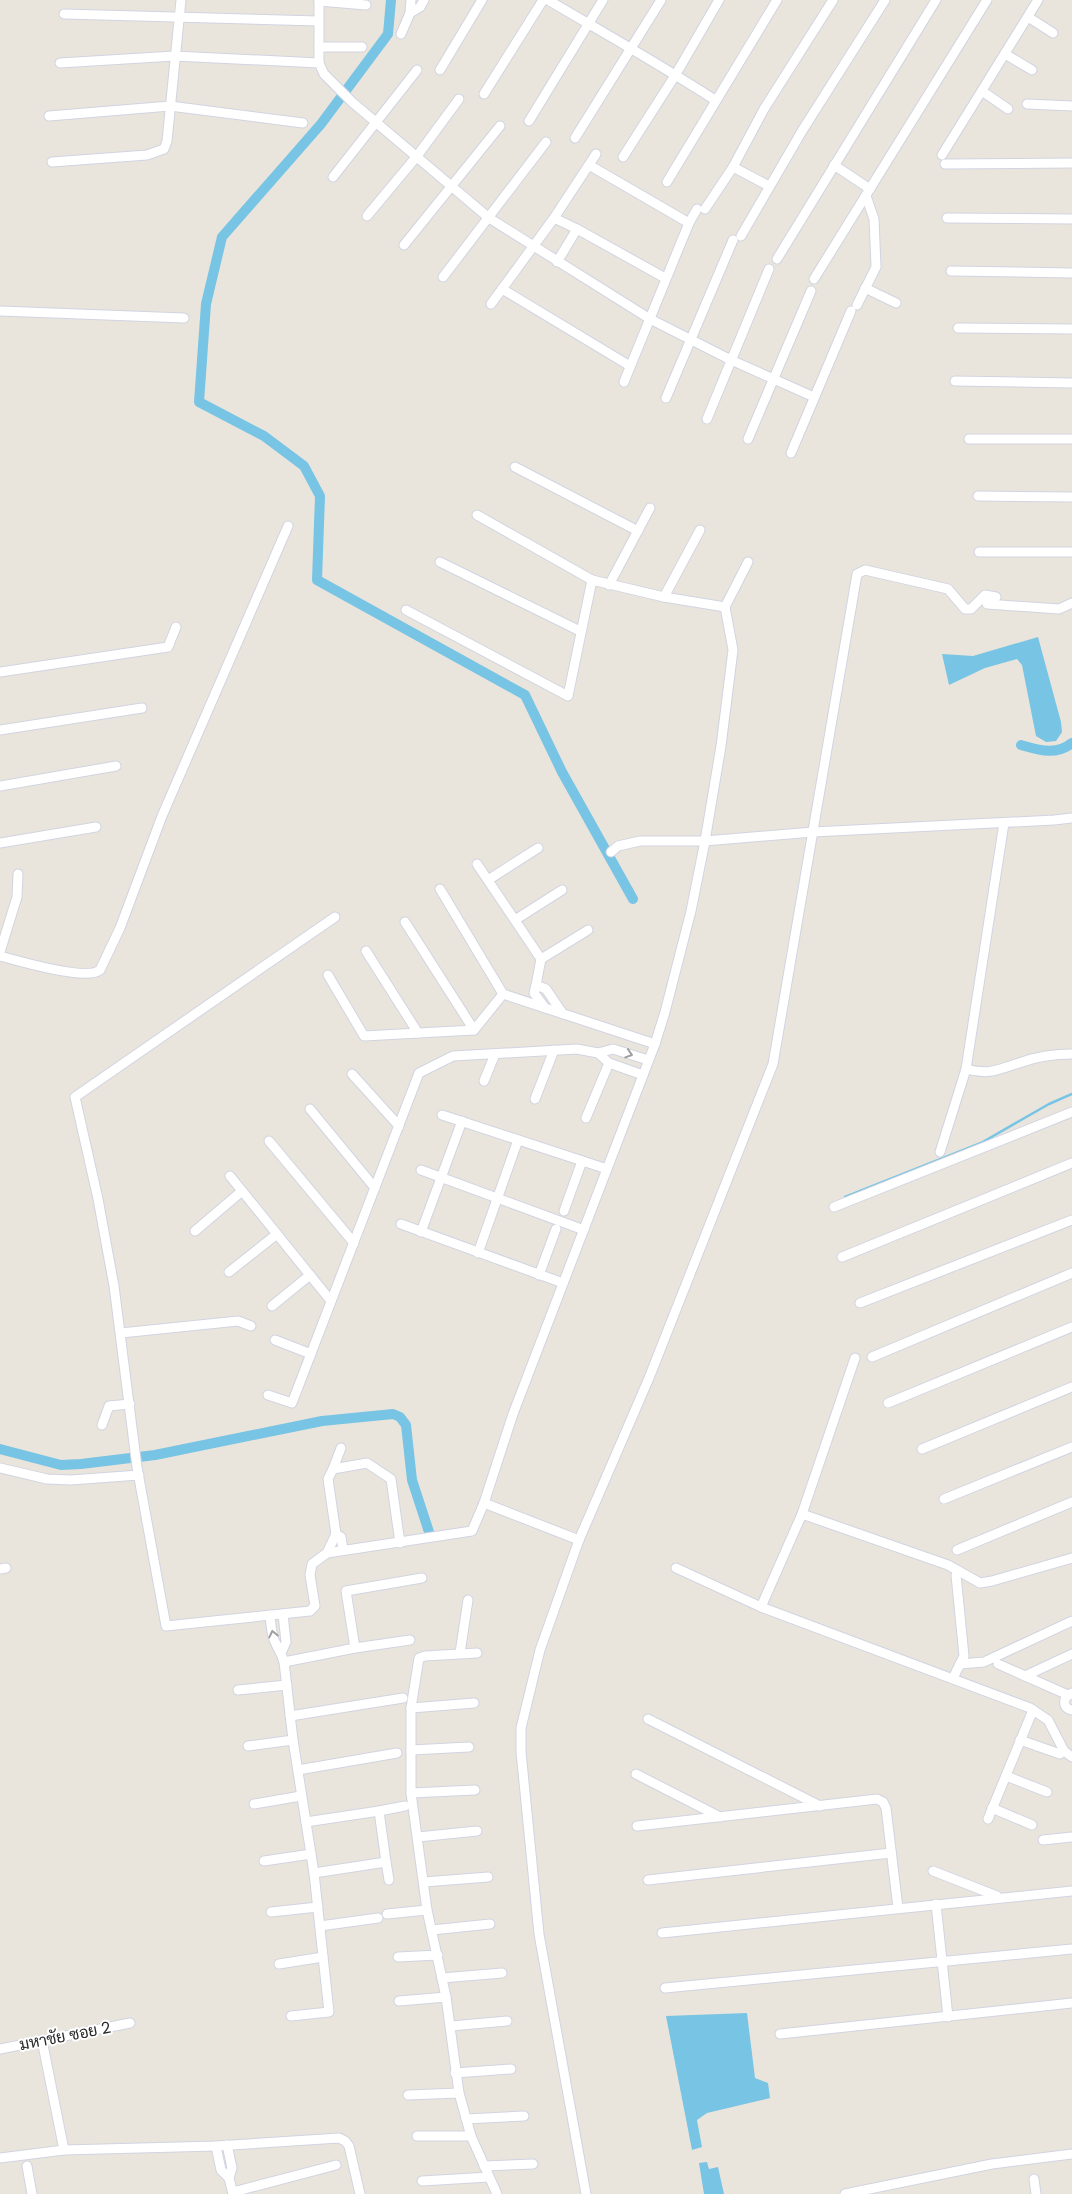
<svg xmlns="http://www.w3.org/2000/svg" width="1072" height="2194" font-family="Poppins,Sarabun,sans-serif">
  <style>
    .water { fill: #77c4e4 }
    .lines { fill: none; stroke-linecap: round; stroke-linejoin: round }
    .stream { stroke: #77c4e4; stroke-width: 2.5 }
    .canal { stroke: #77c4e4; stroke-width: 10 }
    .street-casing { stroke: #d1d4e1; stroke-width: 11 }
    .street { stroke: #fff; stroke-width: 9 }
    .oneway { stroke: #9f9f9f }
    .labels { text-anchor: middle; dominant-baseline: central; stroke-width: 4; stroke-linejoin: round; paint-order: stroke }
    .street-label { font-size: 16px; fill: #292929; stroke: #fff }
  </style>
  <rect width="100%" height="100%" fill="#eae5dc"/>
  <g class="water">
    <path d="M 1038,637 L 1061,722 L 1062,732 L 1056,741 L 1046,742 L 1036,736 L 1022,665 L 1017,659 L 985,668 L 949,685 L 942,654 L 973,656 Z"/>
    <path d="M 747,2013 L 755,2078 L 768,2083 L 770,2098 L 707,2113 L 697,2120 L 702,2147 L 692,2150 L 666,2016 Z"/>
    <path d="M 707,2162 L 709,2169 L 718,2167 L 724,2194 L 704,2194 L 699,2163 Z"/>
  </g>
  <g class="lines">
    <path class="stream" d="M 845,1197 L 981,1143 L 1049,1104 L 1072,1094"/>
    <g class="canal">
      <path d="M 391,0 L 388,34 L 321,124 L 222,237 L 206,304 L 199,402 L 264,436 L 304,466 L 320,496 L 317,580 L 525,695 L 562,772 L 633,899"/>
      <path d="M 1021,745 C 1039,750 1056,756 1072,743"/>
      <path d="M 0,1449 L 61,1465 L 81,1464 L 155,1455 L 322,1421 L 393,1414 L 400,1417 L 406,1425 L 412,1480 L 429,1532"/>
    </g>
    <defs>
      <g id="street">
        <path d="M 319,0 L 319,63"/>
        <path d="M 548,0 C 604,33 661,65 715,100"/>
        <path d="M 319,1 L 366,5"/>
        <path d="M 410,13 L 420,7 L 424,0"/>
        <path d="M 64,14 L 318,21"/>
        <path d="M 1028,17 L 1053,33"/>
        <path d="M 401,34 L 410,13 L 411,0"/>
        <path d="M 319,47 L 362,47"/>
        <path d="M 1005,54 L 1032,70"/>
        <path d="M 60,63 L 174,56 L 319,63 L 324,74 L 352,102 L 489,218 L 650,319 L 731,360 L 814,397"/>
        <path d="M 440,70 L 482,0"/>
        <path d="M 982,91 L 1008,109"/>
        <path d="M 484,94 L 543,0"/>
        <path d="M 1027,104 L 1072,106"/>
        <path d="M 49,116 L 170,106 L 303,123"/>
        <path d="M 529,121 L 603,0"/>
        <path d="M 575,138 L 661,0"/>
        <path d="M 942,155 L 1038,0"/>
        <path d="M 623,157 L 676,74 L 719,0"/>
        <path d="M 52,162 L 147,155 L 164,149 L 167,141 L 181,0"/>
        <path d="M 945,164 L 1072,163"/>
        <path d="M 589,165 L 689,223 L 624,382"/>
        <path d="M 834,165 L 870,189"/>
        <path d="M 733,167 L 769,186"/>
        <path d="M 333,177 L 417,70"/>
        <path d="M 667,182 L 777,0"/>
        <path d="M 705,209 L 733,167 L 764,109 L 833,0"/>
        <path d="M 367,216 L 417,156 L 459,99"/>
        <path d="M 554,218 L 577,229 L 665,278"/>
        <path d="M 947,218 L 1072,219"/>
        <path d="M 689,223 L 697,209"/>
        <path d="M 741,236 L 802,131 L 885,0"/>
        <path d="M 404,245 L 500,126"/>
        <path d="M 777,259 L 936,0"/>
        <path d="M 557,262 L 577,229"/>
        <path d="M 951,271 L 1072,273"/>
        <path d="M 443,277 L 546,142"/>
        <path d="M 814,279 L 987,0"/>
        <path d="M 865,288 L 896,303"/>
        <path d="M 502,289 L 630,366"/>
        <path d="M 491,304 L 554,218 L 596,154"/>
        <path d="M 857,305 L 876,267 L 874,219 L 866,196"/>
        <path d="M 0,311 L 184,318"/>
        <path d="M 958,328 L 1072,329"/>
        <path d="M 955,381 L 1072,383"/>
        <path d="M 666,398 L 733,240"/>
        <path d="M 707,419 L 769,269"/>
        <path d="M 748,439 L 811,291"/>
        <path d="M 969,439 L 1072,439"/>
        <path d="M 791,453 L 851,311"/>
        <path d="M 515,467 L 638,531"/>
        <path d="M 978,496 L 1072,497"/>
        <path d="M 477,515 L 592,580"/>
        <path d="M 979,552 L 1072,552"/>
        <path d="M 440,562 L 580,631"/>
        <path d="M 609,585 L 650,508"/>
        <path d="M 664,597 L 700,530"/>
        <path d="M 987,604 L 1059,609 L 1072,603"/>
        <path d="M 725,607 L 748,562"/>
        <path d="M 0,672 L 168,647 L 176,627"/>
        <path d="M 0,730 L 142,708"/>
        <path d="M 0,786 L 116,766"/>
        <path d="M 0,843 L 96,827"/>
        <path d="M 611,852 L 618,846 L 640,841 L 705,841 L 813,832 L 1054,820 L 1072,818"/>
        <path d="M 477,864 L 541,959 L 536,985"/>
        <path d="M 488,880 L 538,848"/>
        <path d="M 440,889 L 503,994 L 655,1044"/>
        <path d="M 335,917 L 75,1097 L 98,1199 L 114,1286 L 137,1467 L 166,1626 L 310,1611 L 315,1606 L 310,1575 L 312,1564 L 327,1553 L 472,1531 L 484,1503 L 513,1414 L 655,1044 L 665,1012 L 691,911 L 705,841 L 721,746 L 733,650 L 725,607 L 664,597 L 592,580 L 568,696 L 406,610"/>
        <path d="M 515,920 L 562,890"/>
        <path d="M 405,922 L 474,1030"/>
        <path d="M 366,951 L 418,1033"/>
        <path d="M 0,952 L 17,897 L 18,874"/>
        <path d="M 0,956 C 18,961 87,981 100,970 L 120,928 L 162,816 L 288,526"/>
        <path d="M 541,959 L 588,930"/>
        <path d="M 328,975 L 364,1036 L 474,1030 L 503,994"/>
        <path d="M 545,1008 L 534,993 L 536,985 L 546,989 L 563,1014"/>
        <path d="M 966,1069 C 990,1075 997,1070 1019,1063 C 1035,1057 1055,1054 1072,1054"/>
        <path d="M 352,1074 L 399,1126"/>
        <path d="M 643,1075 L 609,1063 L 598,1053 L 613,1049 L 648,1060"/>
        <path d="M 484,1081 L 495,1054"/>
        <path d="M 535,1099 L 554,1050"/>
        <path d="M 310,1109 L 375,1188"/>
        <path d="M 442,1115 L 607,1169"/>
        <path d="M 586,1118 L 609,1063"/>
        <path d="M 269,1141 L 354,1243"/>
        <path d="M 940,1152 L 966,1069 L 1004,823"/>
        <path d="M 421,1170 L 584,1230"/>
        <path d="M 230,1176 L 331,1301"/>
        <path d="M 834,1207 L 1072,1112"/>
        <path d="M 564,1211 L 582,1161"/>
        <path d="M 401,1224 L 563,1283"/>
        <path d="M 195,1231 L 242,1191"/>
        <path d="M 421,1232 L 462,1121"/>
        <path d="M 478,1253 L 518,1140"/>
        <path d="M 842,1257 L 1072,1163"/>
        <path d="M 229,1272 L 277,1234"/>
        <path d="M 539,1275 L 556,1229"/>
        <path d="M 860,1303 L 1072,1220"/>
        <path d="M 272,1306 L 310,1275"/>
        <path d="M 121,1333 L 238,1321 L 251,1326"/>
        <path d="M 275,1340 L 311,1354"/>
        <path d="M 872,1357 L 1072,1273"/>
        <path d="M 268,1395 L 292,1403 L 419,1073 L 453,1056 L 577,1049 L 598,1053"/>
        <path d="M 888,1403 L 1072,1327"/>
        <path d="M 102,1425 L 109,1406 L 130,1404"/>
        <path d="M 922,1449 L 1072,1387"/>
        <path d="M 0,1468 L 47,1479 L 71,1480 L 139,1475"/>
        <path d="M 333,1469 L 341,1448"/>
        <path d="M 944,1499 L 1072,1447"/>
        <path d="M 484,1503 L 579,1540"/>
        <path d="M 802,1514 L 948,1565 L 980,1583 L 992,1581 L 1072,1558"/>
        <path d="M 343,1550 L 341,1537 L 336,1534 L 328,1479 L 333,1469 L 367,1463 L 391,1479 L 400,1543"/>
        <path d="M 957,1550 L 1072,1502"/>
        <path d="M 327,1553 L 336,1534"/>
        <path d="M 676,1568 L 761,1607 L 1030,1708 L 1048,1720 L 1064,1751 L 1072,1757"/>
        <path d="M 0,1569 L 6,1568"/>
        <path d="M 761,1607 L 802,1514 L 855,1358"/>
        <path d="M 270,1615 C 271,1624 271,1636 276,1644 C 279,1651 282,1654 284,1662"/>
        <path d="M 355,1648 L 410,1640"/>
        <path d="M 282,1651 L 286,1642 L 283,1614"/>
        <path d="M 460,1653 L 468,1600"/>
        <path d="M 477,1653 L 425,1656 L 419,1658 L 411,1708 L 411,1793 L 427,1910 L 446,1997 L 459,2093 L 471,2136 L 497,2194"/>
        <path d="M 960,1664 L 984,1662 L 1072,1621"/>
        <path d="M 998,1664 L 1068,1695"/>
        <path d="M 1025,1676 L 1072,1654"/>
        <path d="M 953,1678 L 964,1656 L 956,1575"/>
        <path d="M 238,1690 L 287,1685"/>
        <path d="M 1072,1693 L 1066,1697 C 1063,1703 1065,1709 1072,1710"/>
        <path d="M 411,1708 L 474,1703"/>
        <path d="M 290,1716 L 403,1698"/>
        <path d="M 648,1719 L 820,1806"/>
        <path d="M 1020,1740 L 1060,1754"/>
        <path d="M 248,1746 L 293,1740"/>
        <path d="M 411,1750 L 469,1747"/>
        <path d="M 298,1770 L 397,1753"/>
        <path d="M 636,1774 L 720,1817"/>
        <path d="M 1006,1776 L 1047,1792"/>
        <path d="M 411,1793 L 475,1790"/>
        <path d="M 254,1804 L 301,1796"/>
        <path d="M 992,1808 L 1032,1825"/>
        <path d="M 379,1811 L 405,1806"/>
        <path d="M 988,1819 L 1033,1710"/>
        <path d="M 306,1822 L 379,1811 L 386,1862 L 314,1873"/>
        <path d="M 637,1826 L 877,1799 L 883,1802 L 886,1808 L 898,1908"/>
        <path d="M 418,1837 L 477,1831"/>
        <path d="M 1043,1840 L 1072,1837"/>
        <path d="M 264,1861 L 311,1854"/>
        <path d="M 386,1862 L 389,1880"/>
        <path d="M 933,1871 L 997,1896"/>
        <path d="M 648,1880 L 891,1853"/>
        <path d="M 424,1882 L 488,1877"/>
        <path d="M 936,1904 L 948,2017"/>
        <path d="M 271,1912 L 318,1907"/>
        <path d="M 387,1914 L 427,1910"/>
        <path d="M 320,1926 L 378,1918"/>
        <path d="M 432,1930 L 490,1924"/>
        <path d="M 662,1933 L 1072,1891"/>
        <path d="M 398,1957 L 438,1955"/>
        <path d="M 279,1964 L 323,1957"/>
        <path d="M 442,1978 L 502,1973"/>
        <path d="M 665,1988 L 1072,1949"/>
        <path d="M 399,2001 L 446,1997"/>
        <path d="M 291,2016 L 329,2012 L 314,1873 L 293,1740 L 284,1662 L 355,1648 L 346,1591 L 422,1578"/>
        <path d="M 451,2026 L 507,2021"/>
        <path d="M 780,2034 L 1072,2003"/>
        <path d="M 42,2040 L 64,2150"/>
        <path d="M 0,2049 L 130,2023"/>
        <path d="M 455,2073 L 511,2069"/>
        <path d="M 408,2095 L 459,2093"/>
        <path d="M 466,2119 L 524,2116"/>
        <path d="M 417,2136 L 471,2136"/>
        <path d="M 227,2145 L 232,2168 L 229,2178"/>
        <path d="M 216,2146 L 221,2170 L 229,2178 L 233,2194"/>
        <path d="M 0,2158 L 64,2150 L 216,2146 L 339,2138 L 345,2141 L 349,2146 L 360,2194"/>
        <path d="M 27,2166 L 32,2194"/>
        <path d="M 484,2166 L 533,2164"/>
        <path d="M 1034,2179 L 1036,2194"/>
        <path d="M 422,2181 L 489,2177"/>
        <path d="M 233,2192 L 336,2165"/>
        <path d="M 586,2194 L 539,1934 L 521,1752 L 521,1728 L 540,1650 L 579,1540 L 649,1378 L 773,1064 L 857,574 L 865,570 L 948,589 L 965,609 L 971,609 L 985,595 L 996,597"/>
        <path d="M 845,2194 L 992,2164 L 1072,2154"/>
      </g>
    </defs>
    <use href="#street" class="street-casing"/>
    <use href="#street" class="street"/>
  </g>
  <defs><path id="oneway-chevron" d="M-2-3.5L2.5 0L-2 3.5" fill="none" stroke-width="1.6" stroke-linecap="round" stroke-linejoin="round" transform="scale(1.25)"/></defs>
  <g class="oneway">
    <use href="#oneway-chevron" transform="translate(629 1054) rotate(18)"/>
    <use href="#oneway-chevron" transform="translate(273 1634) rotate(-103)"/>
  </g>
  <g class="labels">
    <g class="street-label">
      <text transform="translate(65 2036) rotate(-11)">มหาชัย ซอย 2</text>
    </g>
  </g>
</svg>
